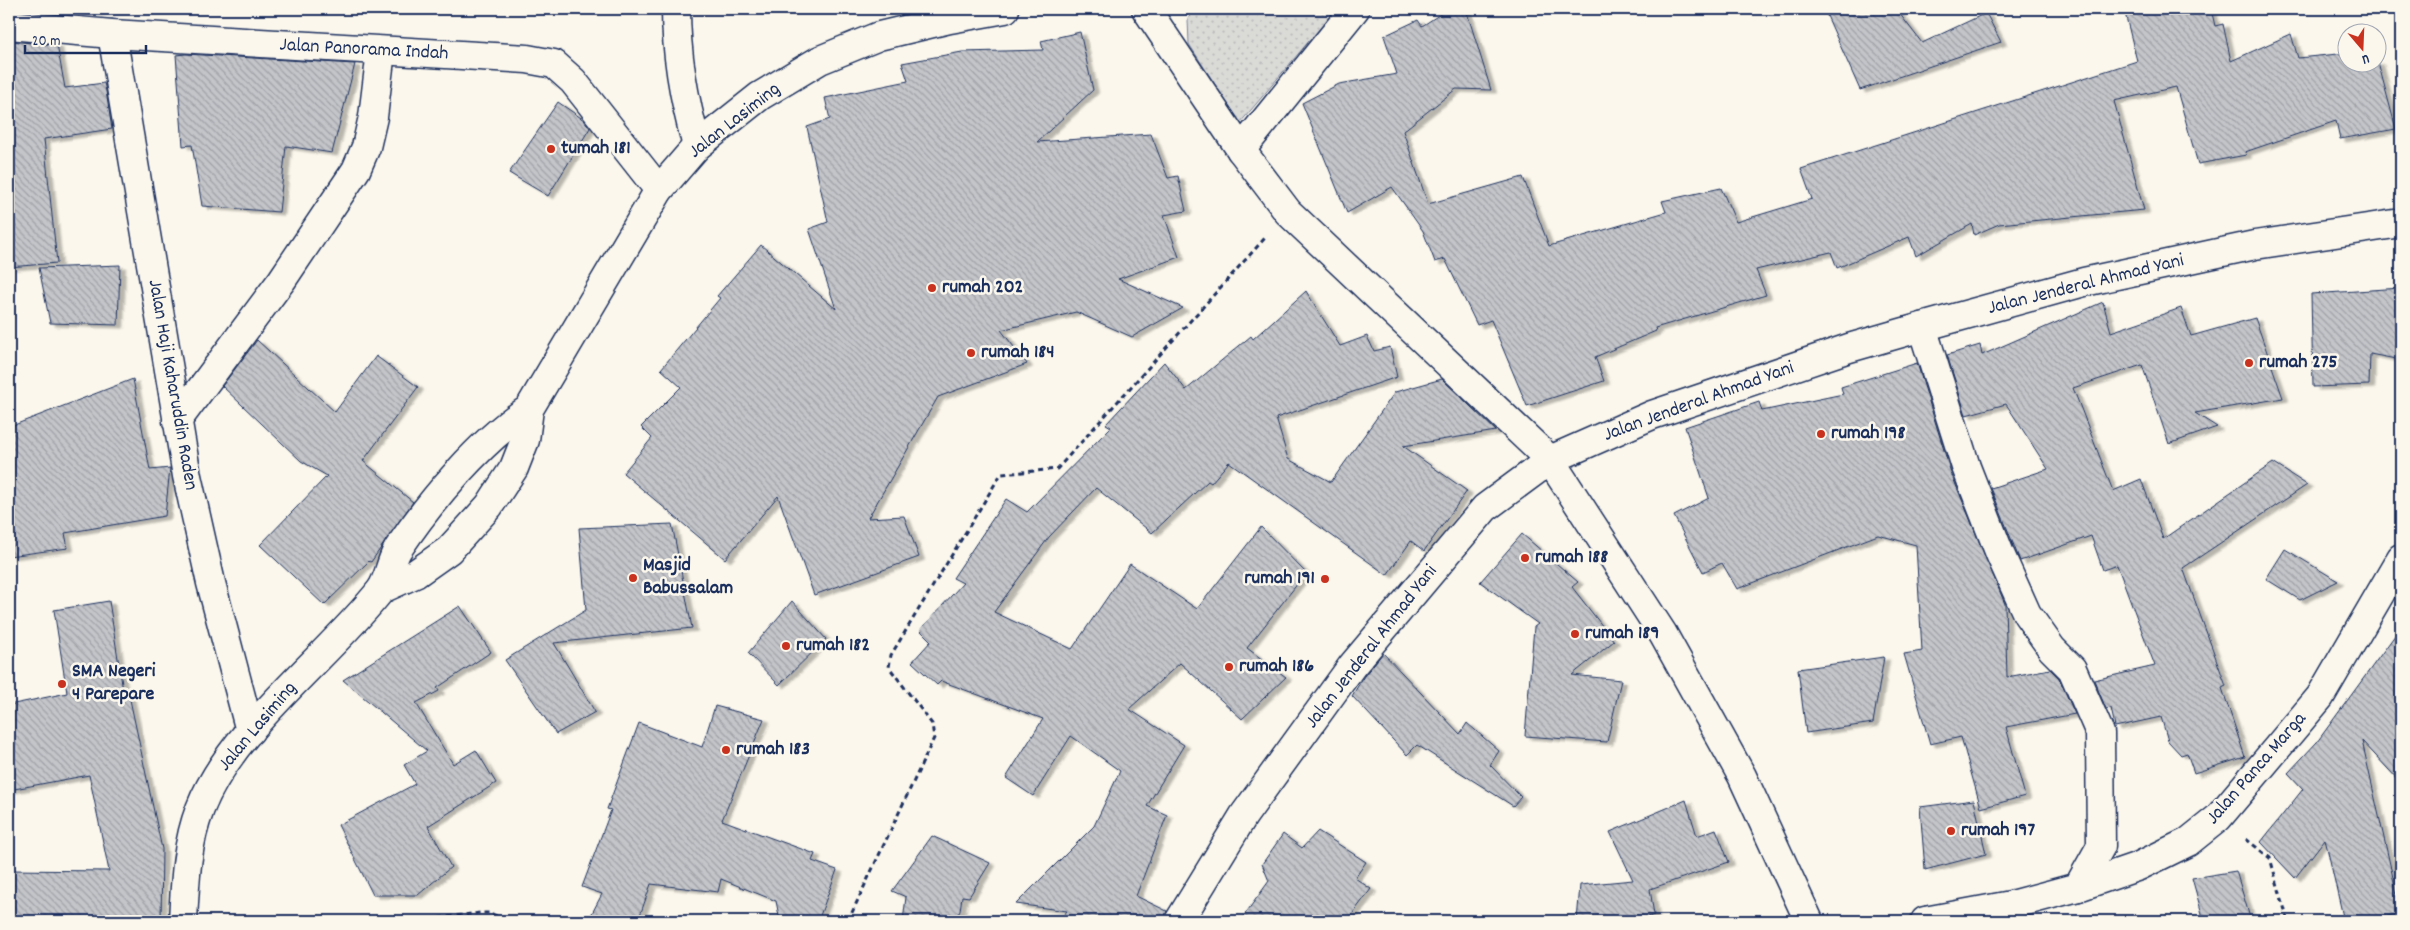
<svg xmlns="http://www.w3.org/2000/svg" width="2410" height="930" font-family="Dekko,sans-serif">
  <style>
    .park { fill: url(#park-dots); stroke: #7a849a }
    .building { fill: url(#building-back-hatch); stroke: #1b2f5e; filter: url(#shadow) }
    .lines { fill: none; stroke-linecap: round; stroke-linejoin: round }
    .street-casing { stroke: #1b2f5e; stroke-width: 31 }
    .secondary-casing { stroke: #1b2f5e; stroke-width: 31 }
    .highway-casing { stroke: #1b2f5e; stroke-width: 31 }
    .path { stroke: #1b2f5e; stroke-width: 3; stroke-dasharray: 5 4; stroke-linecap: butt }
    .street { stroke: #fbf7ec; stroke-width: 28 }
    .secondary { stroke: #fbf7ec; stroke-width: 28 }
    .highway { stroke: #fbf7ec; stroke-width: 28 }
    .poi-dot { fill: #c8321e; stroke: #fbf7ec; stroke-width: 2 }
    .labels { text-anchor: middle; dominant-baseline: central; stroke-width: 5; stroke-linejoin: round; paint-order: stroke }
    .street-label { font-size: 20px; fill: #1b2f5e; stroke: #fbf7ec }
    .poi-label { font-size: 20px; font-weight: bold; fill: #1b2f5e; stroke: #fbf7ec; text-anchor: start }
  </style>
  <defs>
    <pattern id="park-dots" width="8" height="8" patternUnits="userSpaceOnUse" patternTransform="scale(1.25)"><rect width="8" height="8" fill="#dadad7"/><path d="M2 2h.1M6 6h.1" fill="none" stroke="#babbbb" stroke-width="1.8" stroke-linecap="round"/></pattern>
    <pattern id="building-back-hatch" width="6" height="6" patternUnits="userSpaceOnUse" patternTransform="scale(1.25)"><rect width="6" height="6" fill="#c3c5c9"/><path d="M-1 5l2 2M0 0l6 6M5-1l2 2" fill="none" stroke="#9ea0a6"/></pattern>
    <filter id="shadow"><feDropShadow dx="5.5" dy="3" stdDeviation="1" flood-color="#0004"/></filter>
  </defs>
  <rect width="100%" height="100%" fill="#fbf7ec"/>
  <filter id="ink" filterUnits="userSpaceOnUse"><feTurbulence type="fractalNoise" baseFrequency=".02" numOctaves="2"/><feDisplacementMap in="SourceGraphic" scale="10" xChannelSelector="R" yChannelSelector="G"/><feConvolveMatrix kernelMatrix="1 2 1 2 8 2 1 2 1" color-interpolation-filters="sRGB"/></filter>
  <g filter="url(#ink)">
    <path class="park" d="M 1194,9 L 1336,9 L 1240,123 L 1189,44 L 1188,19 Z"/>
    <g class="building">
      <path d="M 1448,9 L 1466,9 L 1491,90 L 1456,89 L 1403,131 L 1428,204 L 1523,177 L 1549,246 L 1666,212 L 1662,201 L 1721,188 L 1736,222 L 1812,199 L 1801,169 L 2137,61 L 2124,9 L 2211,9 L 2215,26 L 2223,24 L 2231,61 L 2291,34 L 2298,58 L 2348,53 L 2348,62 L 2378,62 L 2396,129 L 2340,139 L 2336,121 L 2245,152 L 2246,155 L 2198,164 L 2176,87 L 2114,101 L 2144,210 L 1999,224 L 1974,235 L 1972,224 L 1916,256 L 1909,237 L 1837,268 L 1831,252 L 1756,270 L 1766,295 L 1655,328 L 1656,331 L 1595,357 L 1604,381 L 1527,406 L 1491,320 L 1477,325 L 1445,259 L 1435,262 L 1423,231 L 1392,187 L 1347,213 L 1302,103 L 1339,84 L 1397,74 L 1384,36 L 1418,20 L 1422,26 Z"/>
      <path d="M 1824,9 L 1896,9 L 1922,43 L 1986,13 L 2001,42 L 1860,90 Z"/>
      <path d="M 1080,32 L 1093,90 L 1037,142 L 1151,134 L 1168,178 L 1178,176 L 1186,211 L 1164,215 L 1179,257 L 1118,279 L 1183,308 L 1132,337 L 1076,312 L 1001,330 L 1027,364 L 938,397 L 868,518 L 904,516 L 919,557 L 814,595 L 778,496 L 725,559 L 623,473 L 652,438 L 641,427 L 681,387 L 661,369 L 720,298 L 717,296 L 761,245 L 836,309 L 809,229 L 828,222 L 807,127 L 830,119 L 825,98 L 908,81 L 902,63 L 962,52 L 1043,50 L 1041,41 Z"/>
      <path d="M 9,41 L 57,45 L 65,88 L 104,83 L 106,91 L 112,129 L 44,139 L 57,263 L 9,267 Z"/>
      <path d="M 186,54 L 355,64 L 332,153 L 286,146 L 279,212 L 202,206 L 192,145 L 183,146 L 176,55 Z"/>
      <path d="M 558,102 L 584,120 L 590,128 L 548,196 L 509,173 Z"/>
      <path d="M 120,265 L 118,325 L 50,323 L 39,268 Z"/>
      <path d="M 2401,288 L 2401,360 L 2370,354 L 2369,385 L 2313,387 L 2311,294 Z"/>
      <path d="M 1306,291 L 1340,346 L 1367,336 L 1374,351 L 1390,347 L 1397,377 L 1276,418 L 1288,459 L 1331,482 L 1395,392 L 1442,379 L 1496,431 L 1403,446 L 1467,491 L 1424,551 L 1411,541 L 1387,575 L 1229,462 L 1211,483 L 1208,481 L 1152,533 L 1096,488 L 1049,537 L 994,612 L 1072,649 L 1130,564 L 1197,609 L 1261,527 L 1306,573 L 1247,648 L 1286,677 L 1242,719 L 1180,663 L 1129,709 L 1184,745 L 1147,806 L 1167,815 L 1136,896 L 1167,911 L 1163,921 L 1059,921 L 1067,911 L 1016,904 L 1094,826 L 1120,771 L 1071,736 L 1033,796 L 1006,778 L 1043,719 L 941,681 L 937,685 L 912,662 L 931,641 L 920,630 L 963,583 L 953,578 L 1006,499 L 1027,512 L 1111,427 L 1106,424 L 1164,362 L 1186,390 L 1251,336 L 1253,339 Z"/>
      <path d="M 2103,302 L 2111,332 L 2181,308 L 2191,336 L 2255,318 L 2283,398 L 2195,413 L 2217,427 L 2169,444 L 2142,365 L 2073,388 L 2113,491 L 2141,479 L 2163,539 L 2273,463 L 2307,485 L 2183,568 L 2226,686 L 2222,688 L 2245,757 L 2194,773 L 2187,753 L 2181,755 L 2168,741 L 2161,717 L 2115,727 L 2111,708 L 2106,709 L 2094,680 L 2155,666 L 2117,565 L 2103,570 L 2091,536 L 2020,561 L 1991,488 L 2048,469 L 2006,404 L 1966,415 L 1947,355 L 1980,345 L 1982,355 Z"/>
      <path d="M 257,340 L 335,412 L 376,356 L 418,387 L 363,461 L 413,502 L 371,562 L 369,561 L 324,605 L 260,545 L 327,476 L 301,461 L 222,386 Z"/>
      <path d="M 1917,363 L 1951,473 L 2005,604 L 2007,677 L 2050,669 L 2059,678 L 2075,714 L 2006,727 L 2025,796 L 1981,808 L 1961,737 L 1930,744 L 1904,654 L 1922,651 L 1916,545 L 1878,535 L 1737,589 L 1722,563 L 1703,572 L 1674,516 L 1709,498 L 1685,427 L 1759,402 L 1762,411 L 1843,394 L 1841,387 Z"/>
      <path d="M 133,379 L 150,470 L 170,468 L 165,516 L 65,533 L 68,548 L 9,556 L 9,427 Z"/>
      <path d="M 672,524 L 692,628 L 554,643 L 595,712 L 556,734 L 505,660 L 586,610 L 579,528 Z"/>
      <path d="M 1522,534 L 1578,582 L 1572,587 L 1614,641 L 1572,675 L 1621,680 L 1607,742 L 1525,736 L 1534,627 L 1538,624 L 1480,582 Z"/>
      <path d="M 2285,549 L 2338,581 L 2300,600 L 2266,579 Z"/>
      <path d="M 109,601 L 124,697 L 129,695 L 162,849 L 161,921 L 9,921 L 9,870 L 109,871 L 89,775 L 9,790 L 9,705 L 67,693 L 54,610 Z"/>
      <path d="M 792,601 L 826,639 L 779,685 L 748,653 Z"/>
      <path d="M 460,606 L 491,652 L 437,688 L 439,691 L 416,703 L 453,764 L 476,750 L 496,783 L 428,826 L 451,867 L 418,895 L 373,895 L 338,825 L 415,784 L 404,765 L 427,751 L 343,680 Z"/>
      <path d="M 2401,627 L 2401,783 L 2362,741 L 2401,913 L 2365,921 L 2344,921 L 2325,839 L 2295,878 L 2261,842 L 2303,789 L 2288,773 L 2317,742 Z"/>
      <path d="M 1383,653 L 1460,734 L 1467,723 L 1499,751 L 1490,765 L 1521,797 L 1513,806 L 1417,745 L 1407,755 L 1352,696 L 1364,676 Z"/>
      <path d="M 1884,657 L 1873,723 L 1806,733 L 1798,669 Z"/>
      <path d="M 715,706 L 764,719 L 722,820 L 815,854 L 812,861 L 837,870 L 818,921 L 780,921 L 776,901 L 721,879 L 718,892 L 651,884 L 638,921 L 588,921 L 602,894 L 582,887 L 611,810 L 607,809 L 639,723 L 702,747 Z"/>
      <path d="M 1686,800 L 1697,836 L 1716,829 L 1729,862 L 1650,889 L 1654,915 L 1636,921 L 1577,921 L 1580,885 L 1633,880 L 1610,832 Z"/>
      <path d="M 1974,800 L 1986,854 L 1925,870 L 1920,807 Z"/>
      <path d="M 1318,831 L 1366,862 L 1355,878 L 1371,889 L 1347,921 L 1240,921 L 1269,881 L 1262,864 L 1283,834 L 1302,848 Z"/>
      <path d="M 932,836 L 990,863 L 969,897 L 962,896 L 960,911 L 954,921 L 903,921 L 906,897 L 892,891 Z"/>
      <path d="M 2236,871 L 2251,921 L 2204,921 L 2192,878 Z"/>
    </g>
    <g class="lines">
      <defs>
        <g id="street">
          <path d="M 676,9 C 676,56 684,100 697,146"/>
          <path d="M 1146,9 L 1241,150 L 1288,212 L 1550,460 L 1663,634 L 1742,776 L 1809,921"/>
          <path d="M 9,25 L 112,34 L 527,59 L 554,64 L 573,81 L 659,190"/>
          <path d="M 112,34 L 187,476 L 211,583 L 250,731"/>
          <path d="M 1241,150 L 1355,9"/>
          <path d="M 1922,327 L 1966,467 L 2000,554 L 2027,614 L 2052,649 L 2072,669 L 2100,733 L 2101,846 L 2078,887"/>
          <path d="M 177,421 L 282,280 L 356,170 L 366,147 L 373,117 L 381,51"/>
          <path d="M 382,589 L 415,574 L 449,550 L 489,506 L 514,468 L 525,440 L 529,409 L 659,190 L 697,146 L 760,96 L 820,60 L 879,36 L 950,19 L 1005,9"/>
          <path d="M 183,921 C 185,884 186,845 200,809 C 231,729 327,658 380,591 C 389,580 390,562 398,549 C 430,501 481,440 529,409"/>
        </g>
        <path id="secondary" d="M 1925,921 L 2011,905 L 2078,887 L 2139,866 L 2188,842 L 2218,818 L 2320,697 L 2401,558"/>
        <path id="highway" d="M 1179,921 L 1244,815 L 1352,666 L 1485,508 L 1550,460 L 1652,415 L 1849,348 L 1922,327 L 2084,282 L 2255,245 L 2401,223"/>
      </defs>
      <use href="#street" class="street-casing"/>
      <use href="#secondary" class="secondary-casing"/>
      <use href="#highway" class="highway-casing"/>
      <g class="path">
        <path d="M 2246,839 L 2270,858 L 2288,921"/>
        <path d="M 412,921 L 480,913 L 490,913 L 508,921"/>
        <path d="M 848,921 L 934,738 L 932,724 L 889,667 L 891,655 L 1001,474 L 1057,469 L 1265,238"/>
      </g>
      <use href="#street" class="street"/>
      <use href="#secondary" class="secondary"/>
      <use href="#highway" class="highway"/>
    </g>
  </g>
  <g class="poi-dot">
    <circle cx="551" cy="149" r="5"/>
    <circle cx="932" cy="288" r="5"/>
    <circle cx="971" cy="353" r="5"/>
    <circle cx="2249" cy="363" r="5"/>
    <circle cx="1821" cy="434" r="5"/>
    <circle cx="1525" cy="558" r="5"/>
    <circle cx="633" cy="578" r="5"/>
    <circle cx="1325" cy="579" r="5"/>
    <circle cx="1575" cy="634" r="5"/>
    <circle cx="786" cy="646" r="5"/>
    <circle cx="1229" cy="667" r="5"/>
    <circle cx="62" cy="684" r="5"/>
    <circle cx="726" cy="750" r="5"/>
    <circle cx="1951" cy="831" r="5"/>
  </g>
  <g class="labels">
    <g class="street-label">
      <text transform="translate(364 50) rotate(3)">Jalan Panorama Indah</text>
      <text transform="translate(735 121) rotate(-38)">Jalan Lasiming</text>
      <text transform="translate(2086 285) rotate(-14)">Jalan Jenderal Ahmad Yani</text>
      <text transform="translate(172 385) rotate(80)">Jalan Haji Kaharuddin Raden</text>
      <text transform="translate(1699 402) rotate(-20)">Jalan Jenderal Ahmad Yani</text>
      <text transform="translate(1372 647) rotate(-52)">Jalan Jenderal Ahmad Yani</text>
      <text transform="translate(258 727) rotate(-50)">Jalan Lasiming</text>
      <text transform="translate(2257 769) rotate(-49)">Jalan Panca Marga</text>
    </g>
    <g class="poi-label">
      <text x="561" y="149">tumah 181</text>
      <text x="942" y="288">rumah 202</text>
      <text x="981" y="353">rumah 184</text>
      <text x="2259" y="363">rumah 275</text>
      <text x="1831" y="434">rumah 198</text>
      <text x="1535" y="558">rumah 188</text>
      <text x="643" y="566">Masjid<tspan x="643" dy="23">Babussalam</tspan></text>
      <text x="1315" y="579" text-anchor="end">rumah 191</text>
      <text x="1585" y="634">rumah 189</text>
      <text x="796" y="646">rumah 182</text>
      <text x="1239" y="667">rumah 186</text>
      <text x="72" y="672">SMA Negeri<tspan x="72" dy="23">4 Parepare</tspan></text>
      <text x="736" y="750">rumah 183</text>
      <text x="1961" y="831">rumah 197</text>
    </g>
  </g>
  <rect width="2410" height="930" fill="none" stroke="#fbf7ec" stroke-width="30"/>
  <rect x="15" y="15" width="2380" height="900" fill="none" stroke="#1b2f5e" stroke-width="2" filter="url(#ink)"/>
  <g transform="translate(2362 48) rotate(161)"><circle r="24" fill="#fbf7ec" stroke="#a1a7b3"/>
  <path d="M0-4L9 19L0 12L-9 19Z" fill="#c8321e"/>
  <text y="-8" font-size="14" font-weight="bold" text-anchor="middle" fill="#1b2f5e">U</text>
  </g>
  <path d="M25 45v8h121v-8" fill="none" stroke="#1b2f5e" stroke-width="2.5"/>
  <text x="32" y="45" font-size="15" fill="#1b2f5e" stroke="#fbf7ec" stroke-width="4" paint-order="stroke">20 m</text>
</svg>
